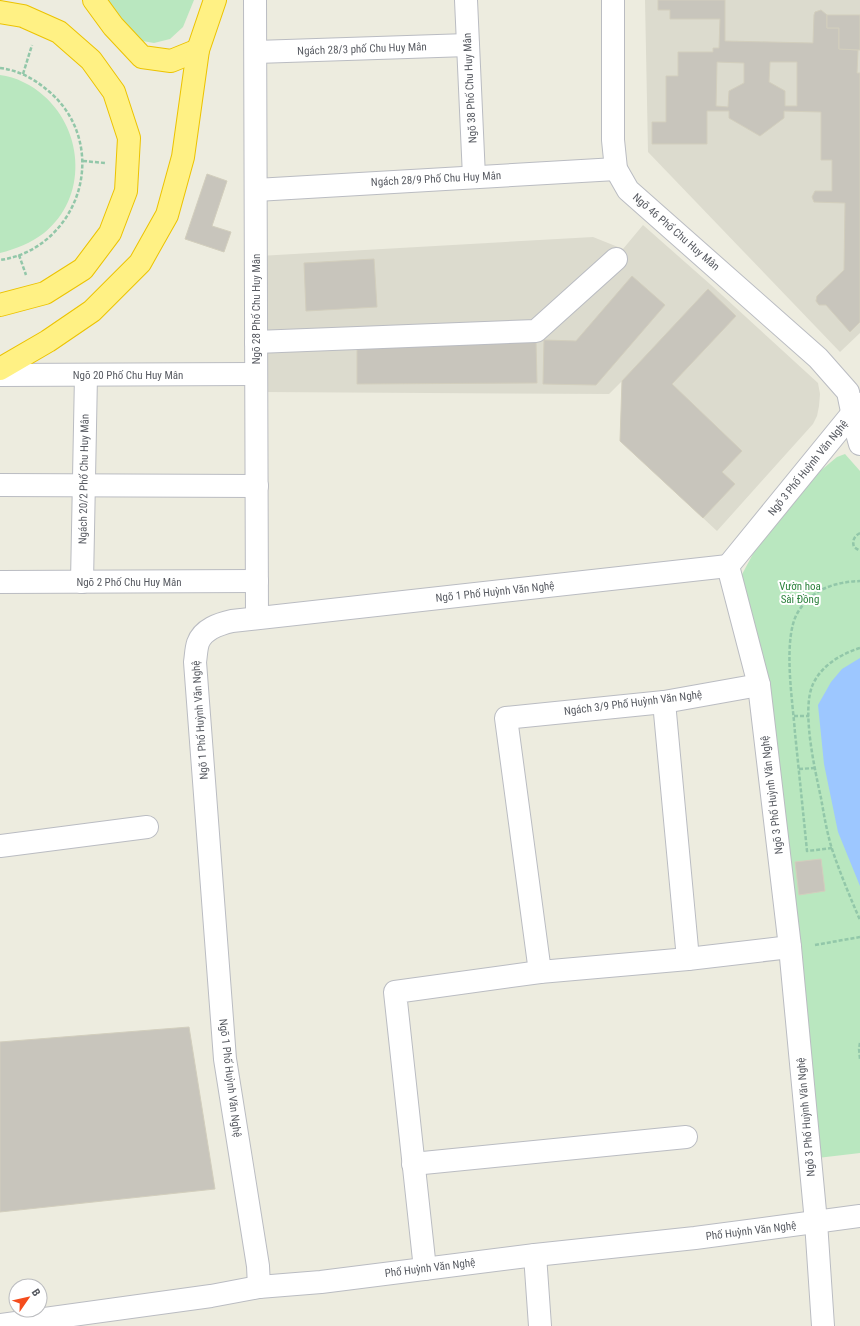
<svg xmlns="http://www.w3.org/2000/svg" width="860" height="1326" font-family="'Roboto Condensed',sans-serif">
  <style>
    .education { fill: #dcdbce }
    .green { fill: #b9e7bf }
    .water { fill: #9dc7ff }
    .building { fill: #c8c5bc; stroke: #d2cebd; fill-rule: evenodd }
    .lines { fill: none; stroke-linecap: round; stroke-linejoin: round }
    .minor-casing { stroke: #babcc2; stroke-width: 24 }
    .highway-casing { stroke: #ecc300; stroke-width: 24 }
    .path { stroke: #92c7a9; stroke-width: 2.5; stroke-dasharray: 4 2; stroke-linecap: butt }
    .minor { stroke: #fff; stroke-width: 22 }
    .highway { stroke: #fff184; stroke-width: 22 }
    .labels { text-anchor: middle; dominant-baseline: central; stroke-width: 4; stroke-linejoin: round; paint-order: stroke }
    .street-label { font-size: 11px; fill: #585b62; stroke: #fff }
    .park-label { font-size: 11px; fill: #2e833e; stroke: #fff }
  </style>
  <rect width="100%" height="100%" fill="#edecdf"/>
  <g class="education">
    <path d="M 645,0 L 860,0 L 860,333 L 840,352 L 648,152 Z"/>
    <path d="M 643,225 L 711,285 L 818,383 L 820,394 L 819,406 L 817,416 L 813,424 L 717,531 L 620,441 L 622,381 L 609,394 L 264,392 L 259,256 L 593,237 L 623,249 Z"/>
  </g>
  <g class="green">
    <path d="M 95,0 L 194,0 L 183,27 L 170,39 L 154,43 L 137,40 Z"/>
    <path d="M 0,75 C 16,77 32,85 44,96 C 84,131 88,198 44,233 C 31,243 16,249 0,253 Z"/>
    <path d="M 845,454 L 860,471 L 860,1153 L 809,1159 L 739,580 L 770,522 L 813,477 L 837,457 Z"/>
  </g>
  <path class="water" d="M 860,658 L 860,886 L 838,832 L 824,764 L 818,705 L 831,682 L 842,669 Z"/>
  <g class="building">
    <path d="M 658,0 L 725,0 L 725,41 L 813,43 L 814,15 L 815,12 L 821,10 L 827,15 L 827,28 L 839,28 L 839,49 L 858,50 L 857,73 L 860,73 L 860,322 L 850,332 L 826,305 L 819,305 L 816,301 L 817,296 L 844,270 L 845,203 L 814,202 L 812,197 L 815,191 L 832,191 L 832,160 L 821,160 L 821,112 L 784,111 L 784,118 L 760,136 L 729,118 L 729,111 L 707,111 L 707,144 L 652,144 L 652,122 L 666,122 L 666,76 L 678,76 L 678,52 L 713,52 L 713,48 L 719,48 L 720,19 L 670,19 L 670,10 L 658,10 ZM 717,62 L 744,63 L 744,83 L 729,91 L 728,107 L 716,106 ZM 770,62 L 797,62 L 797,106 L 785,106 L 785,91 L 769,82 Z"/>
    <path d="M 827,15 L 860,15 L 860,50 L 839,49 L 839,28 L 827,28 Z"/>
    <path d="M 207,174 L 227,181 L 212,226 L 231,232 L 224,252 L 185,239 Z"/>
    <path d="M 374,259 L 377,307 L 306,311 L 304,263 Z"/>
    <path d="M 632,276 L 665,305 L 596,385 L 543,384 L 544,340 L 576,341 Z"/>
    <path d="M 708,289 L 736,316 L 672,384 L 742,451 L 722,472 L 735,484 L 703,518 L 620,441 L 622,381 Z"/>
    <path d="M 536,341 L 537,383 L 357,384 L 357,342 Z"/>
    <path d="M 821,859 L 825,891 L 799,895 L 795,862 Z"/>
    <path d="M 189,1027 L 215,1189 L 0,1212 L 0,1042 Z"/>
  </g>
  <g class="lines">
    <defs>
      <g id="minor">
        <path d="M 255,0 L 257,618"/>
        <path d="M 466,0 L 474,177"/>
        <path d="M 613,0 L 613,140 L 616,169 L 628,190 L 818,358 L 848,392 L 855,426 L 860,444"/>
        <path d="M 256,52 L 468,45"/>
        <path d="M 256,190 L 616,169"/>
        <path d="M 256,342 L 536,331 L 616,259"/>
        <path d="M 0,375 L 256,374"/>
        <path d="M 0,485 L 257,486"/>
        <path d="M 0,582 L 257,581"/>
        <path d="M 82,582 L 86,375"/>
        <path d="M 664,702 L 688,959"/>
        <path d="M 0,846 L 147,827"/>
        <path d="M 540,972 L 506,718 L 664,702 L 759,685"/>
        <path d="M 413,1164 L 686,1137"/>
        <path d="M 535,1255 L 540,1326"/>
        <path d="M 425,1269 L 395,992 L 540,972 L 688,959 L 790,947"/>
        <path d="M 259,1287 L 258,1266 L 225,1059 L 195,662 C 196,656 196,649 198,643 C 203,629 219,624 232,621 L 728,566"/>
        <path d="M 0,1325 L 211,1296 L 259,1287 L 321,1282 L 535,1255 L 695,1238 L 860,1216"/>
        <path d="M 823,1326 L 816,1222 L 790,947 L 759,685 L 728,566 L 860,404"/>
      </g>
      <g id="highway">
        <path d="M 94,0 L 113,26 L 142,57 L 171,61 L 198,50"/>
        <path d="M 0,12 L 23,16 L 59,32 L 91,60 L 114,92 L 129,138 L 126,191 L 110,233 L 83,269 L 45,293 L 0,305"/>
        <path d="M 0,369 L 48,341 L 92,311 L 140,263 L 167,215 L 183,157 L 198,50 L 215,0"/>
      </g>
    </defs>
    <use href="#minor" class="minor-casing"/>
    <use href="#highway" class="highway-casing"/>
    <g class="path">
      <path d="M 0,68 C 17,70 33,78 46,89 C 97,129 93,205 42,243 C 30,252 15,258 0,260"/>
      <path d="M 23,74 L 32,45"/>
      <path d="M 83,161 L 105,163"/>
      <path d="M 19,255 L 26,275"/>
      <path d="M 860,533 C 854,536 852,541 854,547 L 860,551"/>
      <path d="M 860,648 C 841,654 822,665 813,684 C 801,710 815,770 821,798 C 824,815 827,833 832,849 C 840,873 850,897 860,920"/>
      <path d="M 794,716 L 809,716"/>
      <path d="M 799,769 L 815,768"/>
      <path d="M 832,848 L 807,851 C 803,811 799,772 795,733 C 793,703 782,638 798,612 C 812,589 835,582 860,581"/>
      <path d="M 815,945 L 860,937"/>
      <path d="M 860,1043 L 859,1049 L 860,1059"/>
    </g>
    <use href="#minor" class="minor"/>
    <use href="#highway" class="highway"/>
  </g>
  <g class="labels">
    <g class="street-label">
      <text transform="translate(362 49) rotate(-2)">Ngách 28/3 phố Chu Huy Mân</text>
      <text transform="translate(470 88) rotate(-93)">Ngõ 38 Phố Chu Huy Mân</text>
      <text transform="translate(436 179) rotate(-3)">Ngách 28/9 Phố Chu Huy Mân</text>
      <text transform="translate(676 232) rotate(41)">Ngõ 46 Phố Chu Huy Mân</text>
      <text transform="translate(256 309) rotate(-90)">Ngõ 28 Phố Chu Huy Mân</text>
      <text x="128" y="375">Ngõ 20 Phố Chu Huy Mân</text>
      <text transform="translate(808 468) rotate(-51)">Ngõ 3 Phố Huỳnh Văn Nghệ</text>
      <text transform="translate(84 479) rotate(-89)">Ngách 20/2 Phố Chu Huy Mân</text>
      <text x="129" y="582">Ngõ 2 Phố Chu Huy Mân</text>
      <text transform="translate(495 592) rotate(-6)">Ngõ 1 Phố Huỳnh Văn Nghệ</text>
      <text transform="translate(633 703) rotate(-7)">Ngách 3/9 Phố Huỳnh Văn Nghệ</text>
      <text transform="translate(200 720) rotate(-94)">Ngõ 1 Phố Huỳnh Văn Nghệ</text>
      <text transform="translate(772 795) rotate(-97)">Ngõ 3 Phố Huỳnh Văn Nghệ</text>
      <text transform="translate(230 1078) rotate(83)">Ngõ 1 Phố Huỳnh Văn Nghệ</text>
      <text transform="translate(806 1117) rotate(-95)">Ngõ 3 Phố Huỳnh Văn Nghệ</text>
      <text transform="translate(751 1231) rotate(-7)">Phố Huỳnh Văn Nghệ</text>
      <text transform="translate(430 1268) rotate(-7)">Phố Huỳnh Văn Nghệ</text>
    </g>
    <g class="park-label">
      <text x="800" y="586">Vườn hoa<tspan x="800" dy="13">Sài Đồng</tspan></text>
    </g>
  </g>
  <g transform="translate(28 1298) rotate(56)"><circle r="19" fill="#ffffff" stroke="#bcbdc0"/>
  <path d="M0-3L7 15L0 10L-7 15Z" fill="#f44c1d"/>
  <text y="-6" font-size="11" font-weight="bold" text-anchor="middle" fill="#585b62">B</text>
  </g>
</svg>
